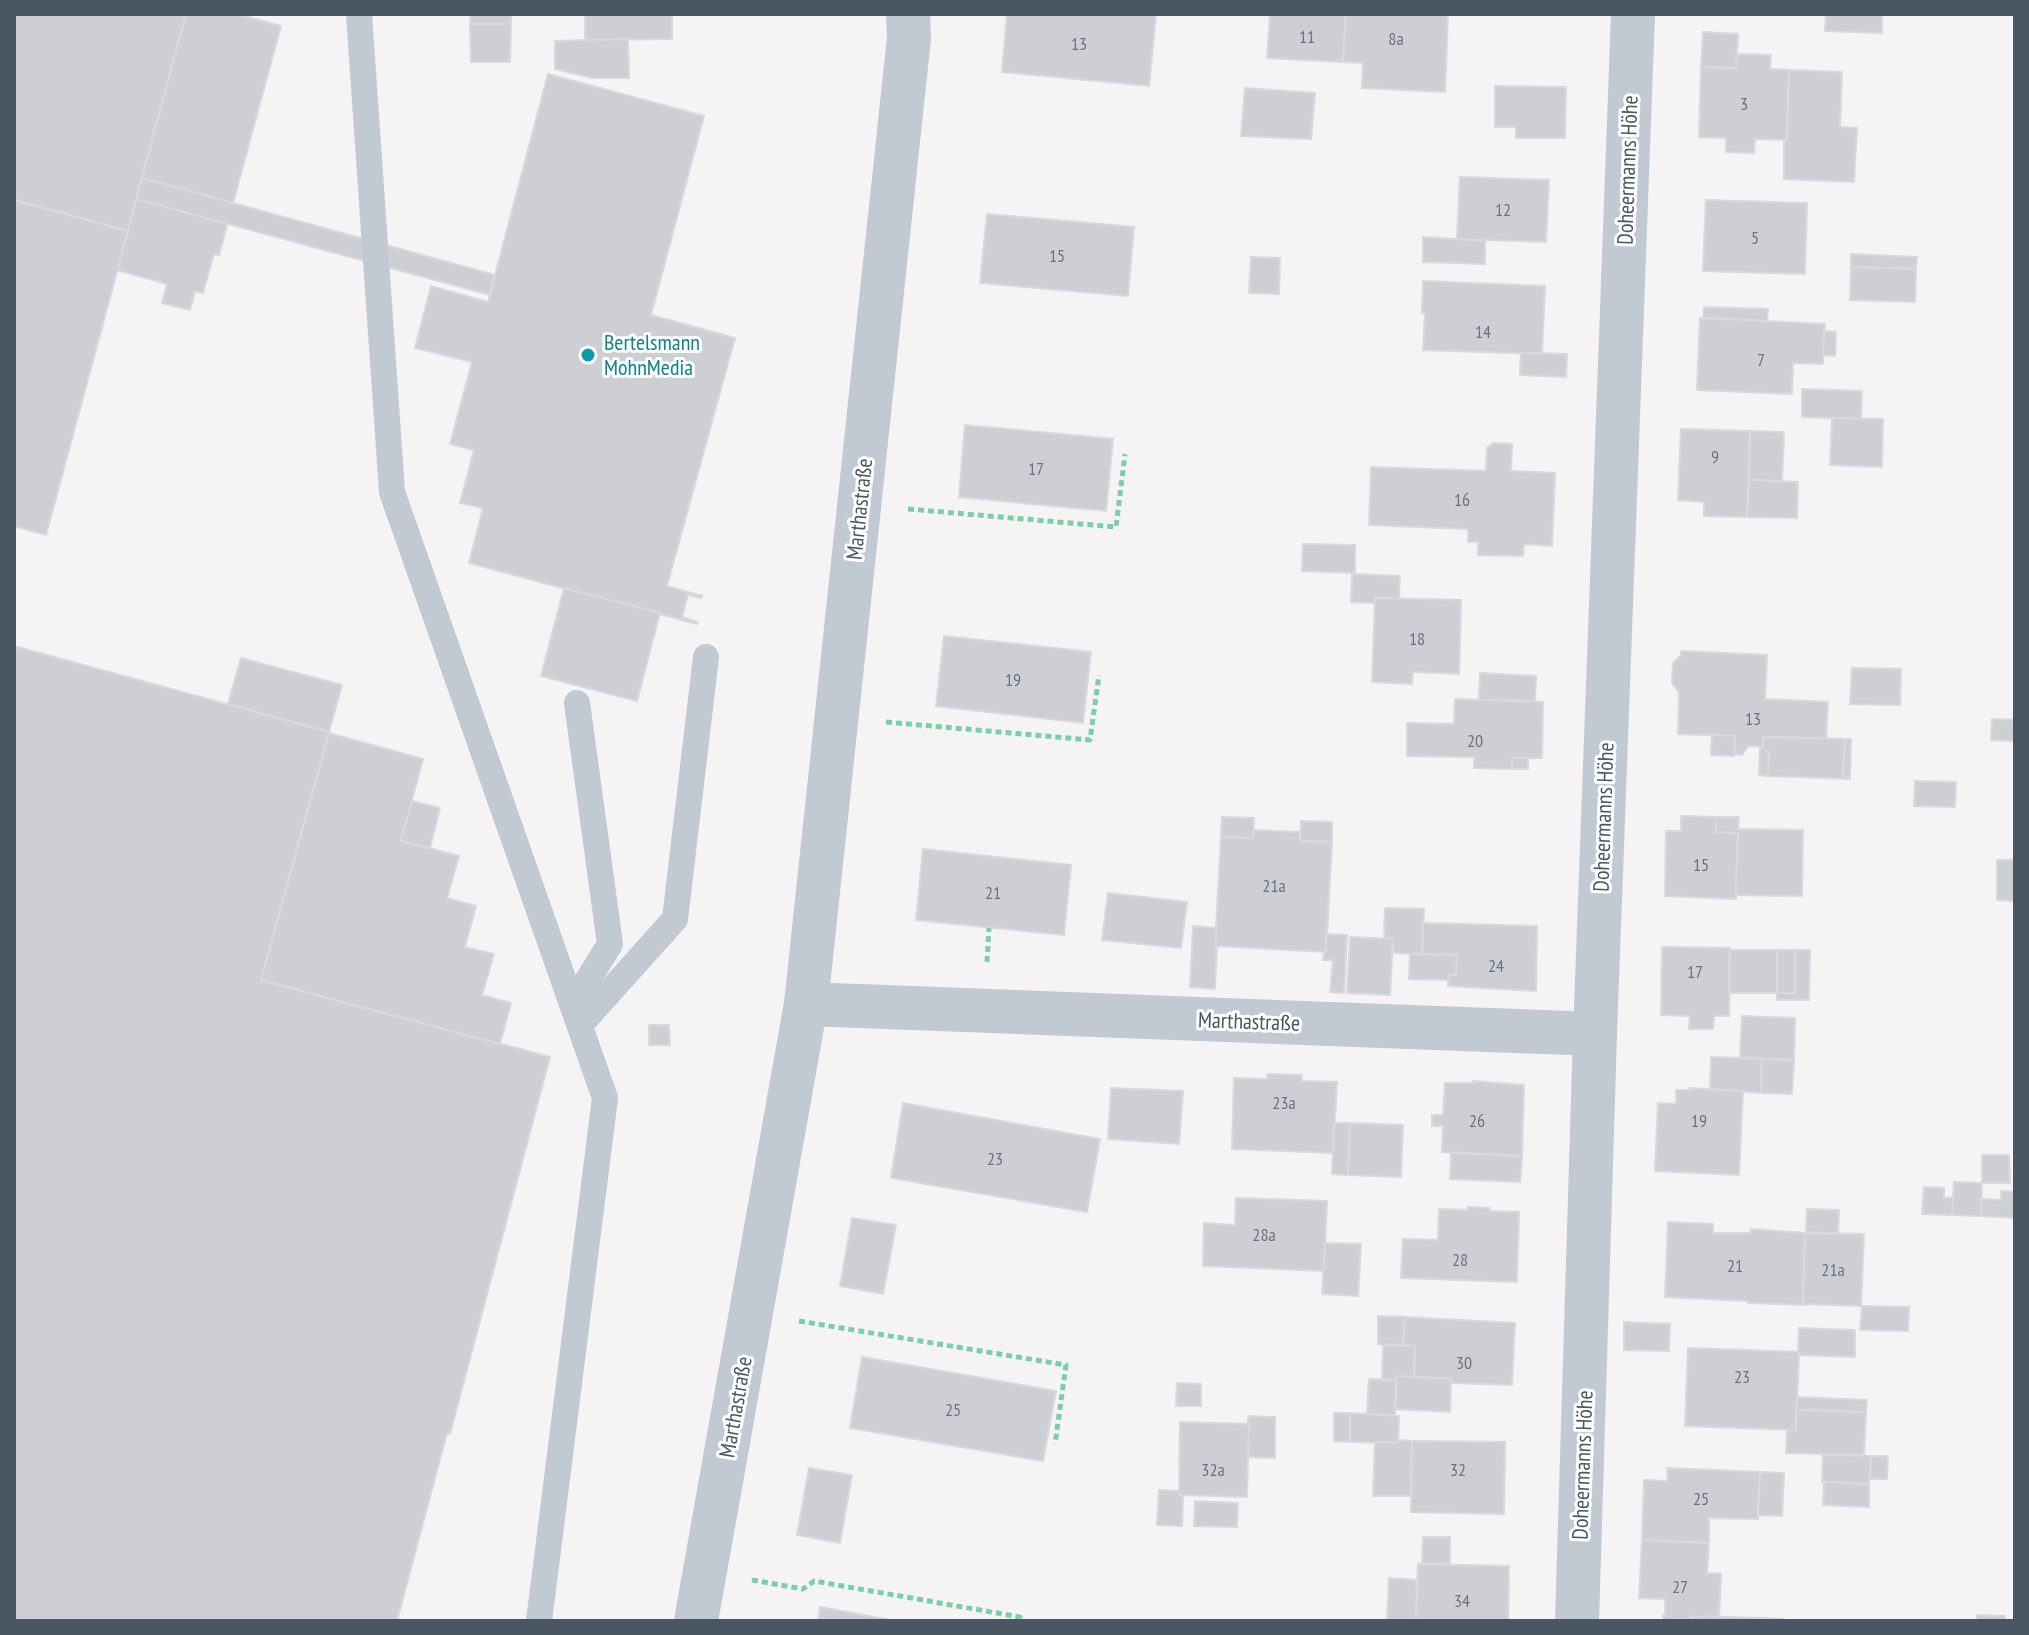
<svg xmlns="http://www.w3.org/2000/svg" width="2029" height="1635" font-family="'PT Sans Narrow',sans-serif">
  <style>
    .building { fill: #cdcfd5; stroke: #d7d9de; stroke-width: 2 }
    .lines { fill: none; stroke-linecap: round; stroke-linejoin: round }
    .path { stroke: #7ad0a6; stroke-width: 5; stroke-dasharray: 6 4; stroke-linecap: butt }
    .lane { stroke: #c1cad2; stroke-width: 26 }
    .street { stroke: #c1cad2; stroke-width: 44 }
    .culture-dot { fill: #0f9aa8; stroke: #fff; stroke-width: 3 }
    .labels { text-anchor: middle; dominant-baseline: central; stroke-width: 6; stroke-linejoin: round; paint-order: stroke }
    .number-label { font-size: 18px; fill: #6b747e }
    .street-label { font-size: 22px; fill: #4a5661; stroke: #fff }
    .culture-label { font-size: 22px; fill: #0d838f; stroke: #fff; text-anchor: start }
  </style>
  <rect width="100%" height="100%" fill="#f5f3f3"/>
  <g class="building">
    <path d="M 14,14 L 186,14 L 128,231 L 14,200 Z"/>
    <path d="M 186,14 L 237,14 L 281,26 L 219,255 L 214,254 L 203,293 L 195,291 L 190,310 L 162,303 L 167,284 L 117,270 Z"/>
    <path d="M 471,14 L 511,14 L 511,24 L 470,24 Z"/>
    <path d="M 585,14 L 672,14 L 672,39 L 585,40 Z"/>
    <path d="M 1007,14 L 1156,15 L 1149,86 L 1002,72 Z"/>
    <path d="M 1270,14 L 1346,14 L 1343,62 L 1267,58 Z"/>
    <path d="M 1346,14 L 1448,14 L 1445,92 L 1362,88 L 1363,63 L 1343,62 Z"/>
    <path d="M 1826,14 L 1882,14 L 1882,33 L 1825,31 Z"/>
    <rect x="1918" y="14" width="97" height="1"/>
    <path d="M 470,24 L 511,24 L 510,62 L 471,62 Z"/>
    <path d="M 1703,32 L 1738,34 L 1736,68 L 1701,67 Z"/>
    <path d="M 628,39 L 629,78 L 592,78 L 555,69 L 555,41 Z"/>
    <path d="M 1737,54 L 1771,55 L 1770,69 L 1789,70 L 1787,140 L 1755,139 L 1754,153 L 1726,152 L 1726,138 L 1699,137 L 1701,67 L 1736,68 Z"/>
    <path d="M 1789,70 L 1842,72 L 1840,127 L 1857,128 L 1854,182 L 1784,179 L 1784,140 L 1787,140 Z"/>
    <path d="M 548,74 L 704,116 L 651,315 L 735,338 L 667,586 L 702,596 L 701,598 L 688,595 L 682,617 L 698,622 L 697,624 L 469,563 L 483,508 L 460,503 L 474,450 L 450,444 L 472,362 L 415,348 L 431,286 L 488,302 Z"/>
    <path d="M 1495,86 L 1566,87 L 1565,138 L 1516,138 L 1516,127 L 1495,127 Z"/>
    <path d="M 1245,88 L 1315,93 L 1311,139 L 1241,136 Z"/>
    <path d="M 1460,177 L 1549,180 L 1546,242 L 1457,239 Z"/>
    <path d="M 142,178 L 495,275 L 490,295 L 136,199 Z"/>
    <path d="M 14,200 L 128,231 L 46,535 L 14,526 Z"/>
    <path d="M 1706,200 L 1807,203 L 1805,274 L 1703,271 Z"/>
    <path d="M 987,214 L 1134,227 L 1128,296 L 980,283 Z"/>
    <path d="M 1423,237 L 1485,241 L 1485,264 L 1423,262 Z"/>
    <path d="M 1851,254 L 1917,257 L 1916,269 L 1851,267 Z"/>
    <path d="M 1251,257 L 1280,258 L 1279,294 L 1249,293 Z"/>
    <path d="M 1851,267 L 1916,269 L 1915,302 L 1850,300 Z"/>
    <path d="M 1423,281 L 1545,286 L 1542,354 L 1423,350 L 1425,313 L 1422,313 Z"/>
    <path d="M 1704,307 L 1768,309 L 1767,321 L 1703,318 Z"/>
    <path d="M 1700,318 L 1825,324 L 1823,364 L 1793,363 L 1792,394 L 1697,390 Z"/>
    <path d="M 1824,331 L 1836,332 L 1835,356 L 1823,355 Z"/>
    <path d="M 1521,353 L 1567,354 L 1566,377 L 1520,375 Z"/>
    <path d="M 1802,389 L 1862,391 L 1861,419 L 1802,417 Z"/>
    <path d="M 1832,418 L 1883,419 L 1882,467 L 1830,465 Z"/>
    <path d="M 965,425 L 1113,439 L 1106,511 L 959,497 Z"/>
    <path d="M 1681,429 L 1750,431 L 1747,517 L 1704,516 L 1704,502 L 1678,500 Z"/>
    <path d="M 1750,431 L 1784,432 L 1782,481 L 1749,480 Z"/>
    <path d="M 1493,443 L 1512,444 L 1511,471 L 1555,473 L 1552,546 L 1524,544 L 1523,556 L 1478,555 L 1478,542 L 1468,542 L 1468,529 L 1369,525 L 1371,467 L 1486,471 L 1487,448 Z"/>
    <path d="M 1749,480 L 1798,482 L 1797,518 L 1747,517 Z"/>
    <path d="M 1303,544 L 1355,545 L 1355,573 L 1302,571 Z"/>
    <path d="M 1352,574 L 1400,576 L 1399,598 L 1375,598 L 1375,603 L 1351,602 Z"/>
    <path d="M 564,588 L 660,613 L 637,701 L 541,676 Z"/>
    <path d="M 1375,598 L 1461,600 L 1459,674 L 1413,672 L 1412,684 L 1372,682 Z"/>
    <path d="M 944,636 L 1091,652 L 1083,723 L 936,706 Z"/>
    <path d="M 14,646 L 329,732 L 261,980 L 550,1057 L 450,1434 L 447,1433 L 397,1621 L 14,1621 Z"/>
    <path d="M 1681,651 L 1767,655 L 1765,699 L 1828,702 L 1826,740 L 1763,737 L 1763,747 L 1748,746 L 1742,755 L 1734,754 L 1735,736 L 1678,734 L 1679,692 L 1672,683 L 1673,663 L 1681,655 Z"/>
    <path d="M 241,658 L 342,685 L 329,732 L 228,704 Z"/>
    <path d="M 1852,668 L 1901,669 L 1900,705 L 1850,704 Z"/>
    <path d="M 1480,673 L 1536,676 L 1535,701 L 1479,700 Z"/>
    <path d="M 1455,699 L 1543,702 L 1542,758 L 1512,758 L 1512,769 L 1474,768 L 1474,757 L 1407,756 L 1407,723 L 1454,724 Z"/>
    <path d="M 1992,719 L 2015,720 L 2015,741 L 1991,740 Z"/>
    <path d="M 329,733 L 423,759 L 401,841 L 459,856 L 447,898 L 476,906 L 465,947 L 494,954 L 482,995 L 511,1003 L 500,1044 L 261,980 Z"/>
    <path d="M 1712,735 L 1735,736 L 1734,756 L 1711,755 Z"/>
    <path d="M 1763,737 L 1845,739 L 1843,776 L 1850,777 L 1850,779 L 1768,776 L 1769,753 L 1763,747 Z"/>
    <path d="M 1845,739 L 1851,739 L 1850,777 L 1843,776 Z"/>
    <path d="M 1760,747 L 1763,747 L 1769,753 L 1768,776 L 1759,775 Z"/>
    <rect x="1512" y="758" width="16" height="11"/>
    <path d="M 1915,781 L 1956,782 L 1955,807 L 1914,806 Z"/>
    <path d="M 412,801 L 440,808 L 430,848 L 401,841 Z"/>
    <path d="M 1681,816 L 1717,817 L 1716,832 L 1738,833 L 1736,899 L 1665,896 L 1666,831 L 1681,831 Z"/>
    <path d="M 1222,817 L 1254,818 L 1253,838 L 1221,837 Z"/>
    <path d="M 1717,817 L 1739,817 L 1738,829 L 1803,830 L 1802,896 L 1736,895 L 1738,833 L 1716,832 Z"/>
    <path d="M 1301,821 L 1332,822 L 1332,842 L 1300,841 Z"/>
    <path d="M 1253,830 L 1300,832 L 1300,841 L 1332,842 L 1326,952 L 1215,946 L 1221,837 L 1253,838 Z"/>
    <path d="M 923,849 L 1071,865 L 1064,935 L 916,920 Z"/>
    <path d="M 1997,860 L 2015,860 L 2015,901 L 1997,900 Z"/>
    <path d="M 1108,893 L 1187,902 L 1181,948 L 1102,940 Z"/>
    <path d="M 1385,908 L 1424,909 L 1422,954 L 1393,953 L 1393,939 L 1384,939 Z"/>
    <path d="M 1423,923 L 1537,926 L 1536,991 L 1448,986 L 1449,975 L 1456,975 L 1457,955 L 1422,954 Z"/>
    <path d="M 1193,926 L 1216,928 L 1215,946 L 1217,946 L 1215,989 L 1190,987 Z"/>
    <path d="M 1326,934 L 1347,935 L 1344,993 L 1330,992 L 1333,960 L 1323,960 L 1324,952 L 1326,952 Z"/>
    <path d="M 1350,937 L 1393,939 L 1390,995 L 1347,993 Z"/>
    <path d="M 1662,947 L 1730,948 L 1729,1016 L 1714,1016 L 1713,1029 L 1689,1029 L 1690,1016 L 1661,1015 Z"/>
    <path d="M 1730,950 L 1778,950 L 1777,993 L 1729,993 Z"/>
    <rect x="1777" y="950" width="18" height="43"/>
    <path d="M 1795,950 L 1810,950 L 1809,1000 L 1777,1000 L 1777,993 L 1795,993 Z"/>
    <path d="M 1410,954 L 1457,955 L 1456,975 L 1449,975 L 1448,980 L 1409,979 Z"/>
    <path d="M 1742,1016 L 1795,1018 L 1794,1060 L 1740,1058 Z"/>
    <path d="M 649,1025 L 669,1025 L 670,1045 L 649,1045 Z"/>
    <path d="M 1711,1057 L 1762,1059 L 1761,1093 L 1710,1089 Z"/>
    <path d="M 1762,1059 L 1794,1060 L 1792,1094 L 1761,1093 Z"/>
    <path d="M 1268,1074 L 1302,1075 L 1302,1081 L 1337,1082 L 1333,1153 L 1232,1149 L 1234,1078 L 1267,1079 Z"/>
    <path d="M 1473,1081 L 1524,1085 L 1522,1156 L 1442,1152 L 1443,1126 L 1432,1126 L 1432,1115 L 1443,1115 L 1445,1083 L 1473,1083 Z"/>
    <path d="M 1111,1088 L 1183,1091 L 1179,1144 L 1108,1139 Z"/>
    <path d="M 1689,1088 L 1743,1091 L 1739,1175 L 1655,1171 L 1658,1103 L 1676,1104 L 1676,1090 L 1690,1090 Z"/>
    <path d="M 903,1103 L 1100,1139 L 1087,1212 L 891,1178 Z"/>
    <path d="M 1334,1123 L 1350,1123 L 1348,1175 L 1332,1174 Z"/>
    <path d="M 1350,1123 L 1403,1125 L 1401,1177 L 1348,1175 Z"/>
    <path d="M 1451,1153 L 1522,1156 L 1520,1182 L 1450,1179 Z"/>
    <path d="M 1982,1155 L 2009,1155 L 2010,1183 L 1982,1183 Z"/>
    <path d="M 1954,1182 L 1982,1183 L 1981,1216 L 1952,1215 Z"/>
    <path d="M 1924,1187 L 1944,1188 L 1944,1198 L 1953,1197 L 1952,1215 L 1922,1214 Z"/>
    <path d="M 2001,1191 L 2015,1192 L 2015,1218 L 1981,1216 L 1981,1199 L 2001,1200 Z"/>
    <path d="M 1236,1198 L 1327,1201 L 1324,1271 L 1203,1266 L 1204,1223 L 1235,1225 Z"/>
    <path d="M 1468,1207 L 1490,1208 L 1490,1211 L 1519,1212 L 1517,1282 L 1401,1278 L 1403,1239 L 1438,1240 L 1439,1209 L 1468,1210 Z"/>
    <path d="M 1807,1209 L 1839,1210 L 1838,1234 L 1806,1232 Z"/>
    <path d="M 852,1218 L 896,1225 L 883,1294 L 840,1286 Z"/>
    <path d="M 1668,1222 L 1713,1224 L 1713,1233 L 1750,1233 L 1751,1229 L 1805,1233 L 1803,1304 L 1806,1305 L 1748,1303 L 1748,1301 L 1665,1297 Z"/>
    <path d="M 1805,1233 L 1864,1234 L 1861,1306 L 1803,1304 Z"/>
    <path d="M 1325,1243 L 1361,1244 L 1358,1296 L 1322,1294 Z"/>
    <path d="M 1862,1306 L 1909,1307 L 1908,1331 L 1860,1330 Z"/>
    <path d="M 1378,1316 L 1405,1317 L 1403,1345 L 1378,1344 Z"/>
    <path d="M 1405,1317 L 1515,1323 L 1512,1385 L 1452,1383 L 1451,1379 L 1414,1377 L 1415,1346 L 1403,1345 Z"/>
    <path d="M 1624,1322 L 1670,1324 L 1669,1351 L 1624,1350 Z"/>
    <path d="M 1799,1328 L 1855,1330 L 1855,1357 L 1798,1355 Z"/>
    <path d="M 1383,1345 L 1415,1346 L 1414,1377 L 1397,1376 L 1396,1380 L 1382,1379 Z"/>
    <path d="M 1688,1348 L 1799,1352 L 1796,1430 L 1685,1426 Z"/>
    <path d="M 862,1357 L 1056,1391 L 1043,1461 L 850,1428 Z"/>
    <path d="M 1397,1376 L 1451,1379 L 1450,1412 L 1395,1409 Z"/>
    <path d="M 1369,1379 L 1396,1380 L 1395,1416 L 1367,1414 Z"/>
    <path d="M 1177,1383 L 1201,1384 L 1201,1406 L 1176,1406 Z"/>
    <path d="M 1797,1397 L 1867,1400 L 1866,1412 L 1796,1410 Z"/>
    <path d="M 1796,1410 L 1866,1412 L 1864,1455 L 1786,1453 L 1787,1430 L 1796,1430 Z"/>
    <path d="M 1334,1413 L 1350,1413 L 1350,1442 L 1334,1441 Z"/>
    <path d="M 1350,1413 L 1399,1416 L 1398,1443 L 1350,1442 Z"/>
    <path d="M 1248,1416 L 1275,1417 L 1275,1458 L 1247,1457 Z"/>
    <path d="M 1180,1422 L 1249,1424 L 1247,1497 L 1179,1495 Z"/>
    <path d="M 1398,1440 L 1412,1441 L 1411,1496 L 1373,1496 L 1375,1442 L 1398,1443 Z"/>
    <path d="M 1412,1441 L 1505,1442 L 1504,1514 L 1411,1512 Z"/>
    <path d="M 1823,1455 L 1871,1456 L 1869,1484 L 1822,1482 Z"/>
    <path d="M 1871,1456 L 1888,1456 L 1887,1479 L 1870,1479 Z"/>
    <path d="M 809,1468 L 852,1475 L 840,1543 L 797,1535 Z"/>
    <path d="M 1667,1468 L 1760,1472 L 1758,1519 L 1709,1518 L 1709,1543 L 1642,1540 L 1644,1480 L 1668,1481 Z"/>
    <path d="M 1760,1472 L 1784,1473 L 1782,1516 L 1758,1515 Z"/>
    <path d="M 1824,1482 L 1869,1484 L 1869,1507 L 1823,1505 Z"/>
    <path d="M 1159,1490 L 1179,1491 L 1179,1495 L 1183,1496 L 1182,1526 L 1157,1525 Z"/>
    <path d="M 1195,1501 L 1238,1503 L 1237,1527 L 1194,1526 Z"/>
    <path d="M 1423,1537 L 1450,1537 L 1450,1564 L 1422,1564 Z"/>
    <path d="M 1642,1540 L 1709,1543 L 1707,1573 L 1721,1574 L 1719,1617 L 1691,1617 L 1691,1621 L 1663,1621 L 1663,1615 L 1665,1616 L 1665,1599 L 1639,1598 Z"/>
    <path d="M 1418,1564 L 1509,1566 L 1508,1621 L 1416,1621 Z"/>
    <path d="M 1389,1578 L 1417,1580 L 1416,1621 L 1387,1621 Z"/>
    <path d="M 820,1607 L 897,1621 L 818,1621 Z"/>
    <path d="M 1977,1615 L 2005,1616 L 2005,1621 L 1977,1621 Z"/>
    <path d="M 1705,1616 L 1784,1619 L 1784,1621 L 1691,1621 L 1691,1617 Z"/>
  </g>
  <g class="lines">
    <g class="path">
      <path d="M 908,509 L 1116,527 L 1125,454"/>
      <path d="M 886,722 L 1090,740 L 1099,675"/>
      <path d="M 987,962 L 989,928"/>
      <path d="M 799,1321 L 1066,1365 L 1055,1444"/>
      <path d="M 752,1580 L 803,1589 L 814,1581 L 1020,1617 L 1020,1621"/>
    </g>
    <g class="lane">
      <path d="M 359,14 L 392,492 L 605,1098 L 539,1621"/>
      <path d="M 573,1004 L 610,944 L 577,703"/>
      <path d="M 580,1025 L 675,919 L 706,657"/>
    </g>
    <g class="street">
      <path d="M 806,1004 L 1595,1034"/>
      <path d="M 696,1621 L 806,1004 L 909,38 L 908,14"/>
      <path d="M 1577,1621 L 1595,1034 L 1633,14"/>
    </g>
  </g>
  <circle class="culture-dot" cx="588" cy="355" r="8"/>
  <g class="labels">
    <g class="number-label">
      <text x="1307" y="36">11</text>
      <text x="1396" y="38">8a</text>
      <text x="1079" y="43">13</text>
      <text x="1744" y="103">3</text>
      <text x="1503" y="209">12</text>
      <text x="1755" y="237">5</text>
      <text x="1057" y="255">15</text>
      <text x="1483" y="331">14</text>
      <text x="1761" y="359">7</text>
      <text x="1715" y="456">9</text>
      <text x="1036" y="468">17</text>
      <text x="1462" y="499">16</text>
      <text x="1417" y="638">18</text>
      <text x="1013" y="679">19</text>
      <text x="1753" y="718">13</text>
      <text x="1475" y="740">20</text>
      <text x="1701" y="864">15</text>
      <text x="1274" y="885">21a</text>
      <text x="993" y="892">21</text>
      <text x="1496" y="965">24</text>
      <text x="1695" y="971">17</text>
      <text x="1284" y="1102">23a</text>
      <text x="1477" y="1120">26</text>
      <text x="1699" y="1120">19</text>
      <text x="995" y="1158">23</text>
      <text x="1264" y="1234">28a</text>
      <text x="1460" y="1259">28</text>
      <text x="1735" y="1265">21</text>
      <text x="1833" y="1269">21a</text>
      <text x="1464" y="1362">30</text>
      <text x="1742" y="1376">23</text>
      <text x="953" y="1409">25</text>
      <text x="1213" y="1469">32a</text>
      <text x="1458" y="1469">32</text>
      <text x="1701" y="1498">25</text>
      <text x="1680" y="1586">27</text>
      <text x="1462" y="1600">34</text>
    </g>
    <g class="street-label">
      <text transform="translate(1627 170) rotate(-88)">Doheermanns Höhe</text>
      <text transform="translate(859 509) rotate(-84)">Marthastraße</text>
      <text transform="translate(1603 817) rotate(-88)">Doheermanns Höhe</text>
      <text transform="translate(1249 1021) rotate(2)">Marthastraße</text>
      <text transform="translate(735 1407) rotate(-80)">Marthastraße</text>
      <text transform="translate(1582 1465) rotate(-88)">Doheermanns Höhe</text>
    </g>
    <g class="culture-label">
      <text x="604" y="342">Bertelsmann<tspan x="604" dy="25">MohnMedia</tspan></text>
    </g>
  </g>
  <rect width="2029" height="1635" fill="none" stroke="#4a5661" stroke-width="32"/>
</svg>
